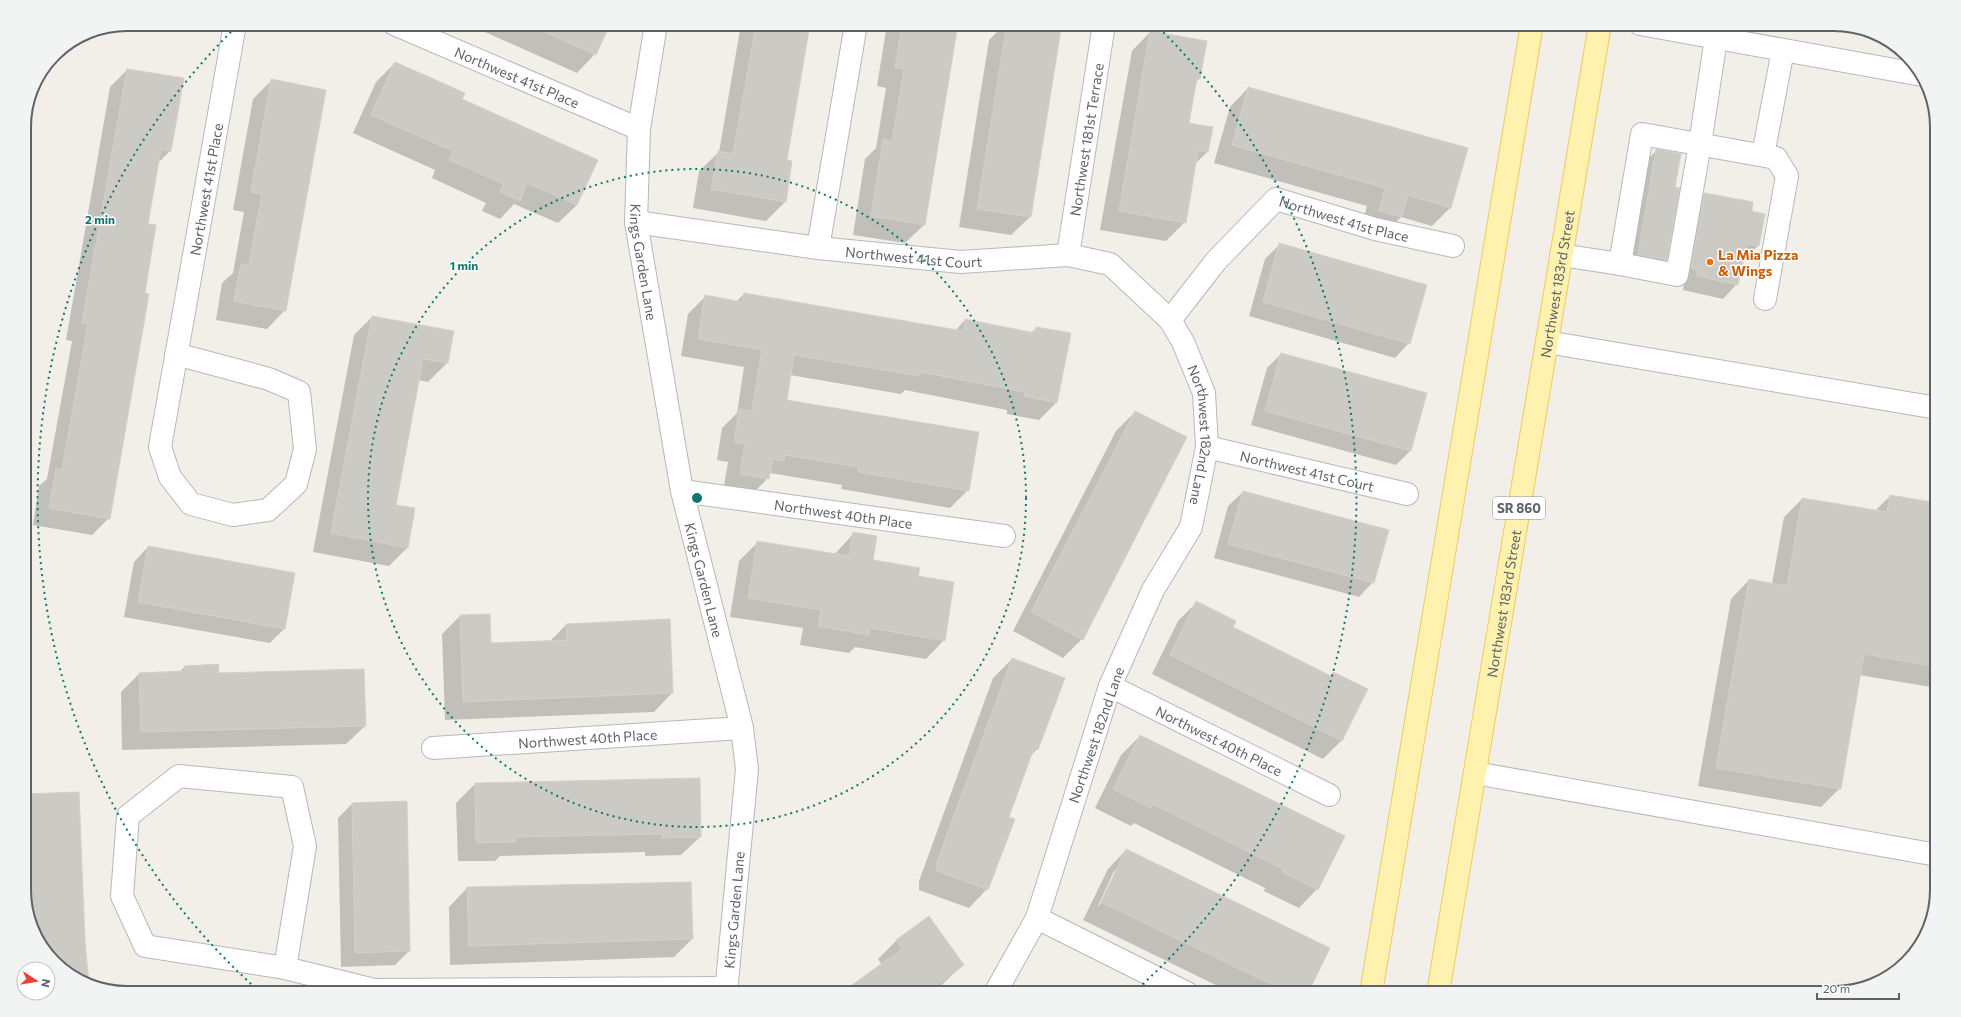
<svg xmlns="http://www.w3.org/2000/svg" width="1961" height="1017" font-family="Commissioner,sans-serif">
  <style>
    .shadow { fill: #0003; fill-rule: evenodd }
    .building { fill: #cccac5; stroke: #d6d1c6 }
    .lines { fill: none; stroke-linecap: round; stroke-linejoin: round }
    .minor-casing { stroke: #b5b8bc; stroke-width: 24 }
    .major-casing { stroke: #f2c960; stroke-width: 24 }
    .minor { stroke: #fff; stroke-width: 22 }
    .major { stroke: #fff2af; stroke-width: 22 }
    .ring { fill: none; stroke: #0f766e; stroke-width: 2; stroke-dasharray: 2 4 }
    .food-dot { fill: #e8710a; stroke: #fff; stroke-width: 1.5 }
    .labels { text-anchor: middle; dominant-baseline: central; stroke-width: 3; stroke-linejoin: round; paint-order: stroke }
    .shield { fill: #fff; stroke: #8f9295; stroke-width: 1 }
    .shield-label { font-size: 13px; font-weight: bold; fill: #5f6368 }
    .street-label { font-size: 14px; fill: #5f6368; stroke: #fff }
    .food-label { font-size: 14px; font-weight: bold; fill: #c56008; stroke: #fff; text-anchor: start }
    .rim { fill: none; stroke: #5f6368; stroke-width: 2 }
    .centre { fill: #0f766e; stroke: #fff; stroke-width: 2 }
    .ring-label { font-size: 12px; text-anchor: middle; font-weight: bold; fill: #0f766e; stroke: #fff; stroke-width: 3; stroke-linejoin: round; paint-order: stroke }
  </style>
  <rect width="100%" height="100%" fill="#f1efe8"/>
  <g class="shadow">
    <path d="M 467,24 L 609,24 L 595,54 L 577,73 Z"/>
    <path d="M 741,24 L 809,24 L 785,161 L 791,162 L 785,202 L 766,221 L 693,208 L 699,171 L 719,152 Z"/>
    <path d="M 887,24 L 957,24 L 924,225 L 905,243 L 853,235 L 865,159 L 876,148 L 886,88 L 877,86 Z"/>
    <path d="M 1005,24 L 1026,24 L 1030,217 L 1011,235 L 959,227 L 989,40 Z"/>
    <path d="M 1150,32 L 1199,79 L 1195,83 L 1188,124 L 1207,152 L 1195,164 L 1185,222 L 1166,241 L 1100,230 L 1132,51 Z"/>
    <path d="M 395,63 L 461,100 L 577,205 L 558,223 L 514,204 L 500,219 L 482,211 L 486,203 L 432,178 L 435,170 L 353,133 L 376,82 Z"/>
    <path d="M 127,70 L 170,151 L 158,163 L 147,225 L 143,294 L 109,518 L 92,535 L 33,525 L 39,486 L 47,479 L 72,341 L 66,340 L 110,87 Z"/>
    <path d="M 271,81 L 285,310 L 267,329 L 216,320 L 222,283 L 233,273 L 244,212 L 233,210 L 253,99 Z"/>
    <path d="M 1248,88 L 1451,207 L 1432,226 L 1401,217 L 1382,236 L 1361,229 L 1367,206 L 1214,163 L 1230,107 Z"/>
    <path d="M 1657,150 L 1674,188 L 1678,189 L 1666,260 L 1656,270 L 1629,264 L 1647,160 Z"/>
    <path d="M 1704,194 L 1750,212 L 1764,214 L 1758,246 L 1743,260 L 1737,284 L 1723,299 L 1683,290 L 1684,284 L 1677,283 L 1690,208 Z"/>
    <path d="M 1280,244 L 1409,343 L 1395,358 L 1249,316 L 1265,259 Z"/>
    <path d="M 744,294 L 956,330 L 965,320 L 1031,333 L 1036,328 L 1056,403 L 1039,420 L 1007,414 L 1007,410 L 905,390 L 901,394 L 790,375 L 786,400 L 968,490 L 950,508 L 841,489 L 842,485 L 770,473 L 768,478 L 750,496 L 723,492 L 728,462 L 717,460 L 722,428 L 737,413 L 744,367 L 681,356 L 688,314 L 706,296 L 736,302 Z"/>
    <path d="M 372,317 L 453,332 L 447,363 L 428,382 L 418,380 L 394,506 L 408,547 L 389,566 L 313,552 L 354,335 Z"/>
    <path d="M 1281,354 L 1410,451 L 1396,465 L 1251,425 L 1267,368 Z"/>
    <path d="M 1135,412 L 1082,639 L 1063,658 L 1013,631 L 1116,431 Z"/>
    <path d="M 1243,492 L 1373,582 L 1359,597 L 1214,558 L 1228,506 Z"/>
    <path d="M 1890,496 L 1937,504 L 1937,688 L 1859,675 L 1840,788 L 1821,807 L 1698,786 L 1731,599 L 1749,580 L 1772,584 L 1784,517 L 1802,499 L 1875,511 Z"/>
    <path d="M 853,534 L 872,561 L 944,640 L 926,659 L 855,647 L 849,653 L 800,645 L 803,628 L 730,617 L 739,561 L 758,542 L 834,555 Z"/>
    <path d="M 148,547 L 284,629 L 270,643 L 124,617 L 134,562 Z"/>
    <path d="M 1196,603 L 1231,627 L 1330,676 L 1333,673 L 1342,740 L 1323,759 L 1152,674 L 1178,621 Z"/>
    <path d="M 460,616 L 490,644 L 549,642 L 566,625 L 672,693 L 654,712 L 445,720 L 442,634 Z"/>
    <path d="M 1012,659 L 1037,749 L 1030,757 L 1008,817 L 987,889 L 969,908 L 919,890 L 919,881 L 993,678 Z"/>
    <path d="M 185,666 L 216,674 L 365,726 L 346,744 L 122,750 L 121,692 L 139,674 L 179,673 Z"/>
    <path d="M 1140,736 L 1317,889 L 1299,908 L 1264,891 L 1265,888 L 1134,823 L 1131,826 L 1095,808 L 1121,755 Z"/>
    <path d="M 475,784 L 700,837 L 681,855 L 645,856 L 645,852 L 500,856 L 495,861 L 458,861 L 456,803 Z"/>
    <path d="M 78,793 L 87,980 L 85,983 L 81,982 L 41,948 L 24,897 L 24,795 Z"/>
    <path d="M 406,802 L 409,951 L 395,965 L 341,967 L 338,818 L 352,804 Z"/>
    <path d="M 1126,850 L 1307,993 L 1232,993 L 1083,920 L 1108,869 ZM 1114,871 L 1117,871 L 1099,906 L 1098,906 Z"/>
    <path d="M 467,888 L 692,939 L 674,957 L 450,965 L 449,907 Z"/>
    <path d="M 928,917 L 963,965 L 936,990 L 939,993 L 843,993 L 882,965 L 878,959 L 896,941 Z"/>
    <path d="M 1083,988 L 1094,993 L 1078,993 Z"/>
  </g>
  <g class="building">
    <path d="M 527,24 L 610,24 L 596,55 Z"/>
    <path d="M 756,24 L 810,24 L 787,160 L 792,161 L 786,202 L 711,189 L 718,151 L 733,154 Z"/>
    <path d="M 902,24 L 958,24 L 925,225 L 871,216 L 883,139 L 892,141 L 904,69 L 895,68 Z"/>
    <path d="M 1007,24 L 1032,24 L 1061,29 L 1031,217 L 977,209 Z"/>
    <path d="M 1150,31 L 1207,41 L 1200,79 L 1197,78 L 1189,123 L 1213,127 L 1208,152 L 1198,150 L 1186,223 L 1119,211 Z"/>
    <path d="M 395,62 L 465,93 L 462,99 L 598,160 L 577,205 L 527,183 L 520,201 L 500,192 L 504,184 L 449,160 L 453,151 L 371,115 Z"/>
    <path d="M 127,69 L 184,78 L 171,151 L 161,149 L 148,224 L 156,225 L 145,293 L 149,294 L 110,519 L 49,508 L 56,469 L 62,470 L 88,324 L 82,323 Z"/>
    <path d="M 271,79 L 326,90 L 286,311 L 234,301 L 241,264 L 249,265 L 262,194 L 251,192 Z"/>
    <path d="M 1248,87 L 1468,148 L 1451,208 L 1408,195 L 1402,217 L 1379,211 L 1385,188 L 1232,145 Z"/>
    <path d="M 1656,149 L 1681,154 L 1675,187 L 1680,188 L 1667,260 L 1638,255 Z"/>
    <path d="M 1704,193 L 1753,202 L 1752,211 L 1765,214 L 1759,246 L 1747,244 L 1738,285 L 1697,276 L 1698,270 L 1691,268 Z"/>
    <path d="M 1279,243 L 1427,285 L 1410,344 L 1263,302 Z"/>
    <path d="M 744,293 L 963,331 L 965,319 L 1035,333 L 1036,327 L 1071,333 L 1057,403 L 1024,396 L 1025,392 L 920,372 L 920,376 L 794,355 L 787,400 L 979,432 L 969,491 L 858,472 L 859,467 L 785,455 L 784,461 L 773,459 L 769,479 L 740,474 L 745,444 L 734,442 L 739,409 L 752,411 L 762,350 L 698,339 L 705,295 L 742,302 Z"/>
    <path d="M 372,316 L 454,331 L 448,363 L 423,359 L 396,505 L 415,508 L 408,548 L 331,533 Z"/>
    <path d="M 1281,353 L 1427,393 L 1411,451 L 1265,411 Z"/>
    <path d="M 1135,411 L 1187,437 L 1083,640 L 1031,612 Z"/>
    <path d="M 1243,491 L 1389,530 L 1374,583 L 1228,544 Z"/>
    <path d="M 1890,495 L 1937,503 L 1937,667 L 1864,654 L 1841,789 L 1716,768 L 1749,579 L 1787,586 L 1802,498 L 1887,512 Z"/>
    <path d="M 853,532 L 877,536 L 873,560 L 920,568 L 918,576 L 954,582 L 945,641 L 870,628 L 869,635 L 818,626 L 821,610 L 748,598 L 757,541 L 849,556 Z"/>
    <path d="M 148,546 L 295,573 L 285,629 L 138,602 Z"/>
    <path d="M 1196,601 L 1236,621 L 1233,627 L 1331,676 L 1333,672 L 1368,689 L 1342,741 L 1170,655 Z"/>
    <path d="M 490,614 L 491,643 L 567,640 L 566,624 L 670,619 L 673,693 L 463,702 L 460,615 Z"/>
    <path d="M 1012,658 L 1065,678 L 1038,750 L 1034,748 L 1009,817 L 1015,819 L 988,890 L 937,871 L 937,862 Z"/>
    <path d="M 219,664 L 218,673 L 364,669 L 366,726 L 141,732 L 139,673 L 185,671 L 185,666 Z"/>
    <path d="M 1140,735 L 1345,836 L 1318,890 L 1282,872 L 1283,869 L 1153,804 L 1151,808 L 1113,789 Z"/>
    <path d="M 700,778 L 701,837 L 663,838 L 663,834 L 515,837 L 515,842 L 476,843 L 475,783 Z"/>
    <path d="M 79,792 L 85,942 L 89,984 L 81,982 L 41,948 L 25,901 L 24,794 Z"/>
    <path d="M 407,801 L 410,951 L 355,953 L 352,803 Z"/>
    <path d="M 1126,849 L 1330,948 L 1308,993 L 1289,993 L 1101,902 Z"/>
    <path d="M 691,882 L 693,939 L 469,946 L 467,887 Z"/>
    <path d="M 929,916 L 964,965 L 926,993 L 841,993 L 902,949 L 896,940 Z"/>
  </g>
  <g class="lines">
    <defs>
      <g id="minor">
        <path id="s1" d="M 394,24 L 639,129"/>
        <path id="s2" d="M 656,24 L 639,129 L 636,222 L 682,491 L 742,728 L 747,769 L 726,993"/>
        <path d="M 1640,24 L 1922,75"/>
        <path d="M 1763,155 L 1783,50"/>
        <path id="s3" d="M 636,222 L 818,248 L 961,262 L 1068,255 L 1110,264 L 1170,320 L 1183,342 L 1204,393 L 1207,447 L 1191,527 L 1153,590 L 1110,686 L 1037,918 L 995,993"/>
        <path d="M 818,248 L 856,24"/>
        <path id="s4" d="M 1068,255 L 1104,24"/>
        <path d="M 1561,255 L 1620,264 L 1677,275 L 1700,144 L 1716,38"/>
        <path d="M 1620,264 L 1642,134 L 1776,158 L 1787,176 L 1765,299"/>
        <path id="s5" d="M 1170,320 L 1216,261 L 1276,199 L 1375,229 L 1453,246"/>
        <path d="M 1547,342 L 1937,408"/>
        <path id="s6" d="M 176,354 L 269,379 L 299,392 L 305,449 L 296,484 L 268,510 L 233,515 L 191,504 L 170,477 L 160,447 L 235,24"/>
        <path id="s7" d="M 1207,447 L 1407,494"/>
        <path id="s8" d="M 682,491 L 1004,536"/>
        <path id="s9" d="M 1110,686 L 1329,795"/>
        <path id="s10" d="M 433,748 L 742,728"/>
        <path d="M 1475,773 L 1937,855"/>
        <path d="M 179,776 L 292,787 L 305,846 L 285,968 L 145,946 L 122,896 L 128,816 Z"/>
        <path d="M 1037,918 L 1187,993"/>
        <path d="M 285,968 L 374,990 L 726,988"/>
      </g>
      <g id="major">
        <path d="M 1371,993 L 1532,24"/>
        <path id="s11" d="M 1438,993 L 1600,24"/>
      </g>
    </defs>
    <use href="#minor" class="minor-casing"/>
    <use href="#major" class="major-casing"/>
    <use href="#minor" class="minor"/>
    <use href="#major" class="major"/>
  </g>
  <g class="ring">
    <circle cx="697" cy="498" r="329"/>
    <path d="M260 992A659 659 0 0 1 235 28M1159 28A659 659 0 0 1 1134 992"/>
  </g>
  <circle class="food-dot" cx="1710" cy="262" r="4"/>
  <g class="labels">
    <rect class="shield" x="1493" y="497" width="52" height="22" rx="3"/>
    <g class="shield-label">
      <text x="1519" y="508">SR 860</text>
    </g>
    <g class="street-label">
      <text stroke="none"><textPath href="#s1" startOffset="134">Northwest 41st Place</textPath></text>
      <text stroke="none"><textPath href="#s4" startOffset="117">Northwest 181st Terrace</textPath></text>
      <text stroke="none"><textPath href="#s6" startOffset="667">Northwest 41st Place</textPath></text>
      <text stroke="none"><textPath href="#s5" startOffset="232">Northwest 41st Place</textPath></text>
      <text stroke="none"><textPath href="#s3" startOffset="280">Northwest 41st Court</textPath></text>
      <text stroke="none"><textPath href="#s2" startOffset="240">Kings Garden Lane</textPath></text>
      <text stroke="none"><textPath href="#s11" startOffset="719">Northwest 183rd Street</textPath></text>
      <text stroke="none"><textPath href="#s3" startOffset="682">Northwest 182nd Lane</textPath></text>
      <text stroke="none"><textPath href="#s7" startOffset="103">Northwest 41st Court</textPath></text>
      <text stroke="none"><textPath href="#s8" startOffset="163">Northwest 40th Place</textPath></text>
      <text stroke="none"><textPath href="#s2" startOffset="564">Kings Garden Lane</textPath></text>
      <text stroke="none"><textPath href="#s11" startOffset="395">Northwest 183rd Street</textPath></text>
      <text transform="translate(1096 735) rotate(-71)">Northwest 182nd Lane</text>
      <text stroke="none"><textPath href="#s10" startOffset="155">Northwest 40th Place</textPath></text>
      <text stroke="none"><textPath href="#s9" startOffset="122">Northwest 40th Place</textPath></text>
      <text transform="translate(734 910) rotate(-85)">Kings Garden Lane</text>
    </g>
    <g class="food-label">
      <text x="1718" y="254">La Mia Pizza<tspan x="1718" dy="16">&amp; Wings</tspan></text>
    </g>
  </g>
  <path d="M0 0H1961V1017H0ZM127 31H1834A96 96 0 0 1 1930 127V890A96 96 0 0 1 1834 986H127A96 96 0 0 1 31 890V127A96 96 0 0 1 127 31Z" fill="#f2f3f3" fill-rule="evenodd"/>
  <path class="rim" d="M127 31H1834A96 96 0 0 1 1930 127V890A96 96 0 0 1 1834 986H127A96 96 0 0 1 31 890V127A96 96 0 0 1 127 31Z"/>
  <circle cx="697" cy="498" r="6" class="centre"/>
  <g class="ring-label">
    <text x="100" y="224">2 min</text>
    <text x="464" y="270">1 min</text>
  </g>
  <g transform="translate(36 981) rotate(102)"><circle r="19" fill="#ffffff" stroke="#bfc1c3"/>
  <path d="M0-3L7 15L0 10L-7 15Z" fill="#ea4335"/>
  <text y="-6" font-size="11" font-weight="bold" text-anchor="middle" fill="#5f6368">N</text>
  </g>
  <path d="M1817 993v6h82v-6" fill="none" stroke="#5f6368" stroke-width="2"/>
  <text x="1823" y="993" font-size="12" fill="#5f6368" stroke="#ffffff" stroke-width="3" paint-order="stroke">20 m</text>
</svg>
